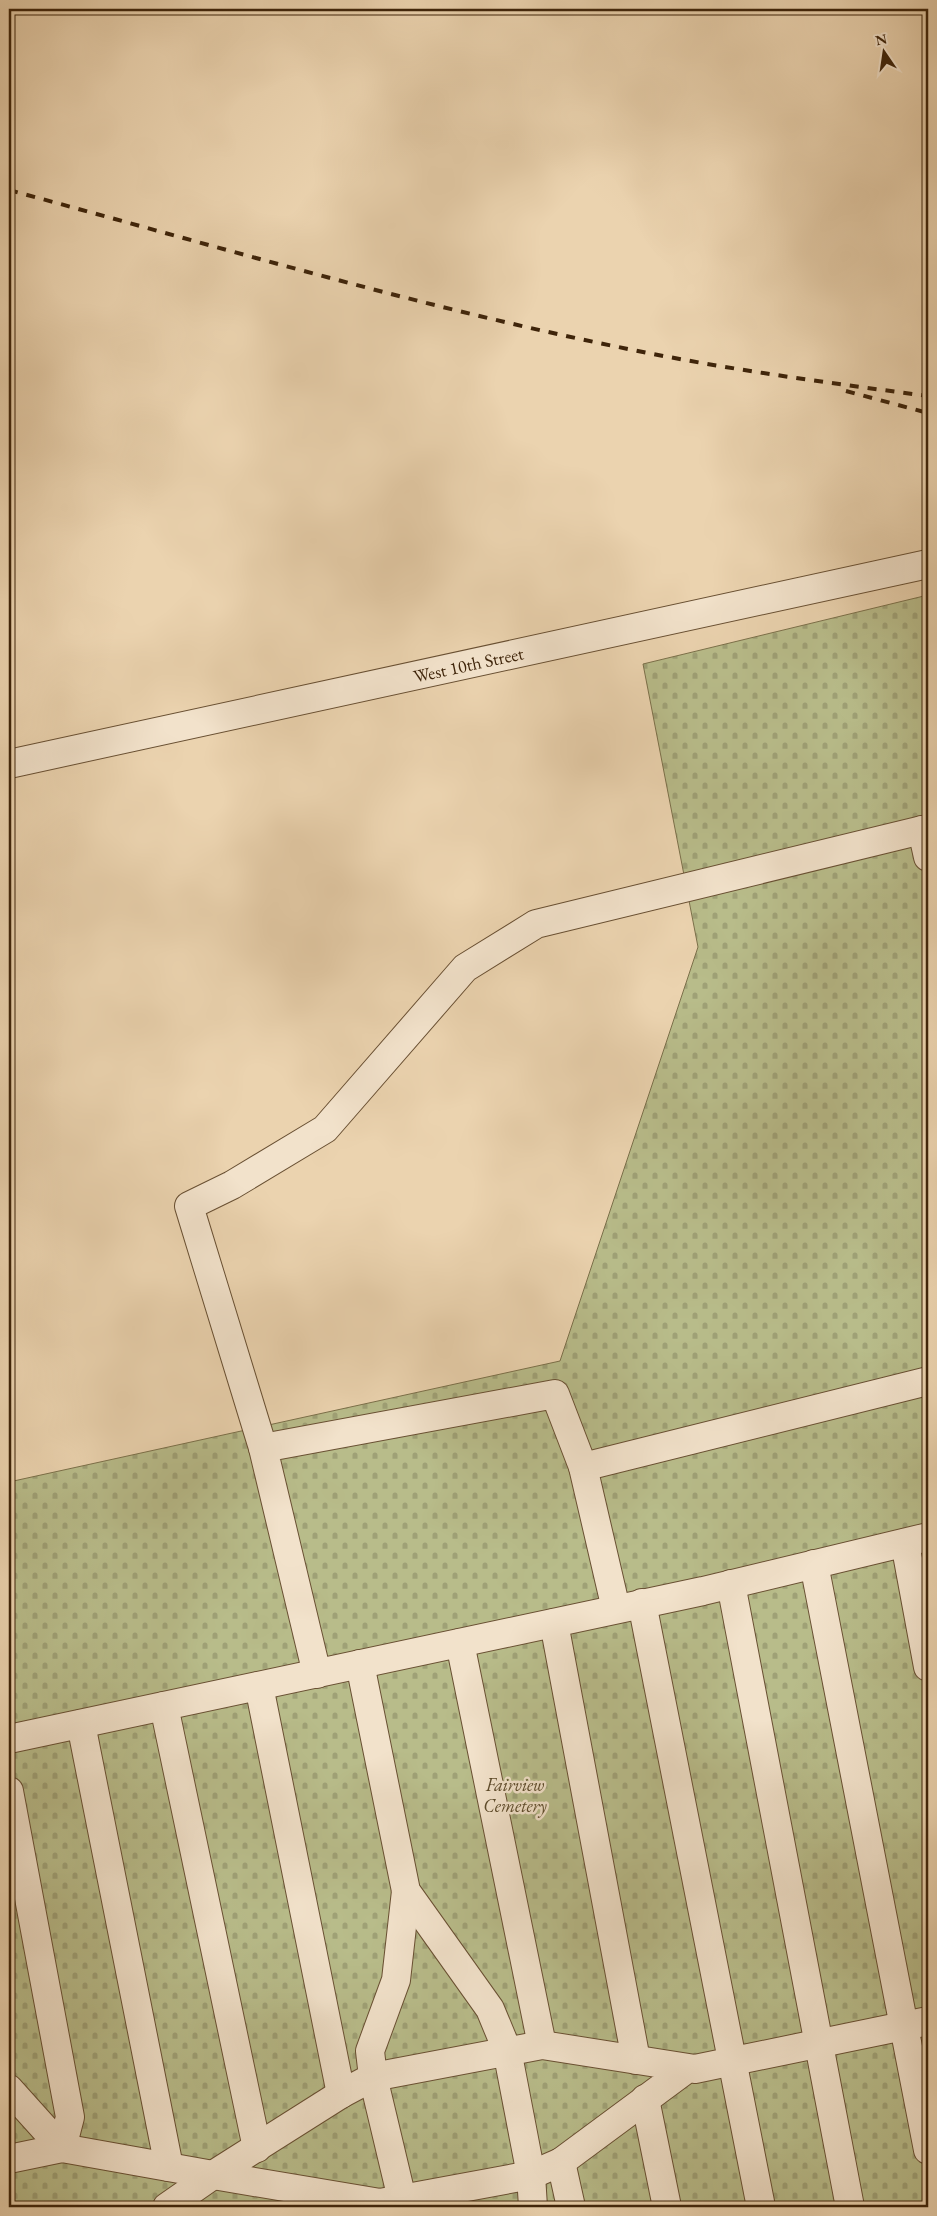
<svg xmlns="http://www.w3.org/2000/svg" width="937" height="2216" font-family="'EB Garamond',serif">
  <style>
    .cemetery { fill: url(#cemetery-stones); stroke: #7b704a }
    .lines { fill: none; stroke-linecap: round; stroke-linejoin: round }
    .minor-casing { stroke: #695033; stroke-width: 30 }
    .minor { stroke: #f2e2cb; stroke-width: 28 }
    .rail { stroke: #3e240a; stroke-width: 4; stroke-dasharray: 9 9; stroke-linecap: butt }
    .labels { text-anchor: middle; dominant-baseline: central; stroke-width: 5; stroke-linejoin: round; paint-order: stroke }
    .street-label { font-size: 18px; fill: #3e240a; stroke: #f2e2cb }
    .park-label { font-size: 18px; font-style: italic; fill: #5c4a2a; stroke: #f2e2cb }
  </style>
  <defs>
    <pattern id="cemetery-stones" width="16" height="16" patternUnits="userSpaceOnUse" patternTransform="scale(1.25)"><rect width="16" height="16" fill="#b8bc8a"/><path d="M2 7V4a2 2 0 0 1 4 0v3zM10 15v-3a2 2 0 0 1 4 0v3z" fill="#9fa176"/></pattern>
  </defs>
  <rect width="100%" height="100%" fill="#ebd3af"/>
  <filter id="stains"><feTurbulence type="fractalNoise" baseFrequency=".004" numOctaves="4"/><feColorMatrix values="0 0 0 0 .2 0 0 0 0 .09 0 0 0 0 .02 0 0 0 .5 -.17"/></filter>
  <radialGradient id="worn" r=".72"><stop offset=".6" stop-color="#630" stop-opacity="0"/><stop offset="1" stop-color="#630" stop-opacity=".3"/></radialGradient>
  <path class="cemetery" d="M 928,595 L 928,2207 L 9,2207 L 9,1482 L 560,1361 L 698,947 L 643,664 Z"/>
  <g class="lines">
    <defs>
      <g id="minor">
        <path id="s1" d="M 9,764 L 928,564"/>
        <path d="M 928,829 L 922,830 L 928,857"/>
        <path d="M 263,1448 L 189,1206 L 232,1185 L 325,1129 L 465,968 L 536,924 L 922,830"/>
        <path d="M 583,1467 L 928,1381"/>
        <path d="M 905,1543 L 928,1667"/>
        <path d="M 814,1564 L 928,2150"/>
        <path d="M 731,1584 L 850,2207"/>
        <path d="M 642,1603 L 761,2207"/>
        <path d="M 554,1623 L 636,2060"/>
        <path d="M 460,1643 L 542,2045"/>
        <path d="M 360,1664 L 406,1891 L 490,2009 L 507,2050 L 531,2175 L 533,2207"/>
        <path d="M 317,1674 L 263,1448 L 555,1394 L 583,1467 L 616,1609"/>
        <path d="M 259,1686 L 341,2094"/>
        <path d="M 164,1706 L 257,2148"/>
        <path d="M 81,1724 L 169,2167"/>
        <path d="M 9,1739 L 703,1591 L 928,1537"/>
        <path d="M 9,1791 L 70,2117 L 62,2148 L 9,2089"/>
        <path d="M 688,2068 L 561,2162 L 531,2175 L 380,2203 L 213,2175 L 341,2094 L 373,2077 L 542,2045 L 695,2069 L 928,2021"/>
        <path d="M 645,2099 L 667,2207"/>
        <path d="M 9,2159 L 62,2148 L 213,2175"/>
        <path d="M 561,2162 L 571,2207"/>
        <path d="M 402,2199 L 373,2077 L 370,2051 L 396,1980 L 406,1891"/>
        <path d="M 167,2207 L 213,2175"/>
      </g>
    </defs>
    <use href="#minor" class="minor-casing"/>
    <use href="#minor" class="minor"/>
    <g class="rail">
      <path d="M 9,190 C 216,246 423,308 633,350 C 731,370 830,383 928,396"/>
      <path d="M 846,391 L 928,413"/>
    </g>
  </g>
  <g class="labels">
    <g class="street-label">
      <text stroke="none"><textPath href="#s1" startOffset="470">West 10th Street</textPath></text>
    </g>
    <g class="park-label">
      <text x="515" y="1784">Fairview<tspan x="515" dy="21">Cemetery</tspan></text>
    </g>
  </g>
  <rect width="937" height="2216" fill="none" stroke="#ebd3af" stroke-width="30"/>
  <rect x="10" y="10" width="917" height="2196" fill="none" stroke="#3e240a" stroke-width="2.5"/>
  <rect x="15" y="15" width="907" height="2186" fill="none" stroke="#3e240a"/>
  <g transform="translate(884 52) rotate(347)" stroke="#f2e2cb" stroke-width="4" paint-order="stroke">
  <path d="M0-4L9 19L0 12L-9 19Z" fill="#3e240a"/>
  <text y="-8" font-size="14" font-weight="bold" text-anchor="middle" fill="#3e240a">N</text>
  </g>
  <rect width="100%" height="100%" filter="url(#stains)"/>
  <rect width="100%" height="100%" fill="url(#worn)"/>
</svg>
